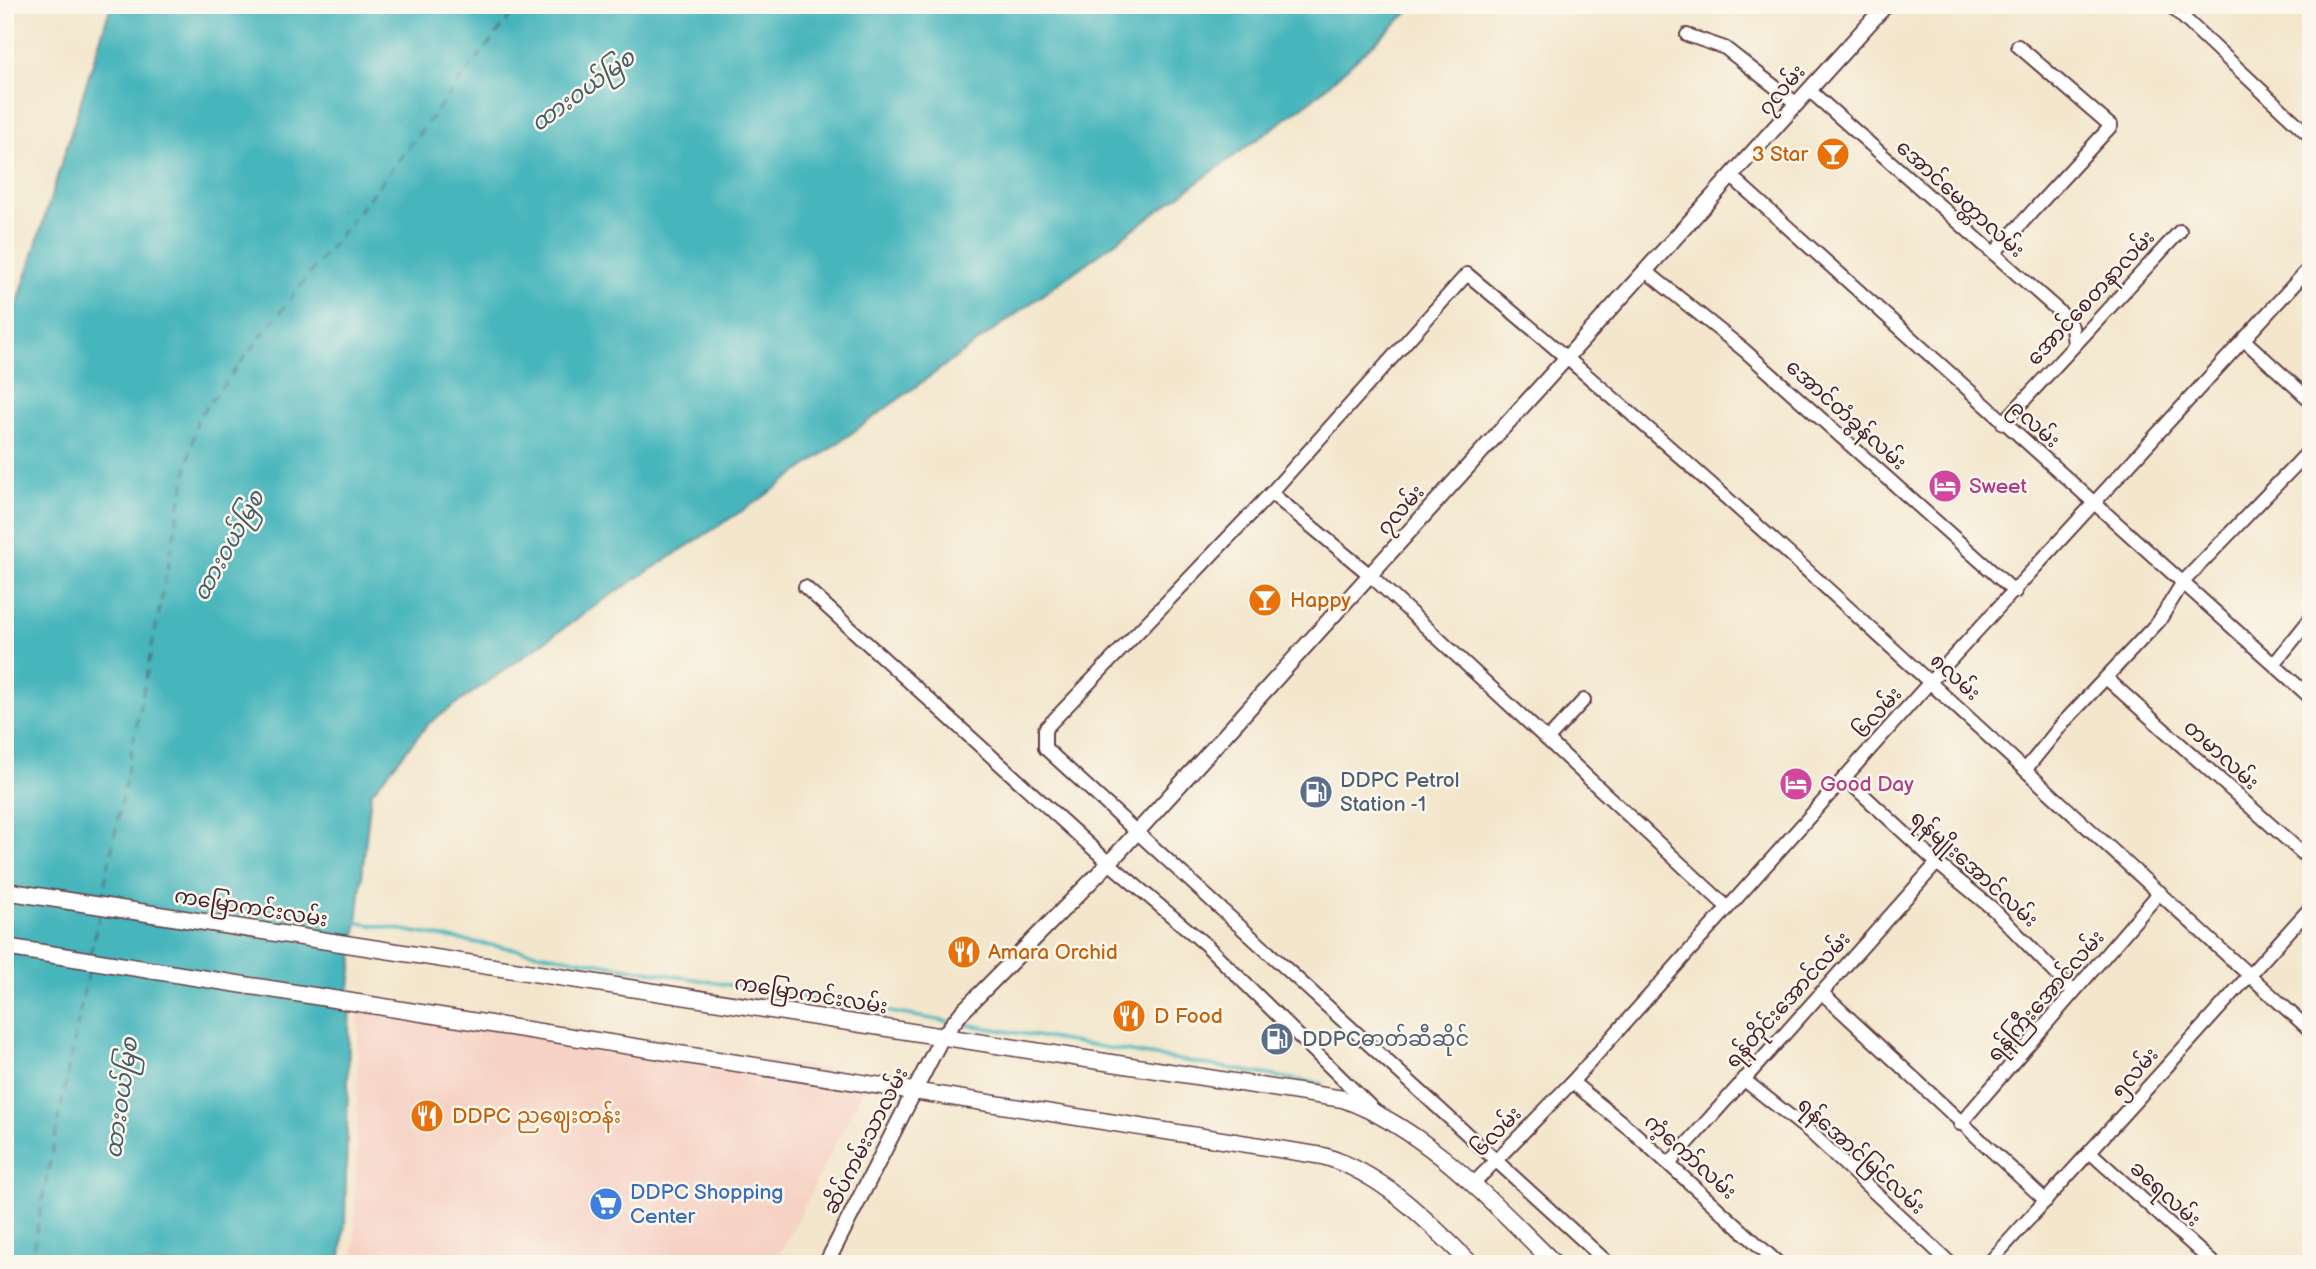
<svg xmlns="http://www.w3.org/2000/svg" width="2316" height="1269" font-family="'Balsamiq Sans','Noto Sans Myanmar',sans-serif">
  <style>
    .built { fill: #f6d2c4 }
    .water { fill: #46b5bc; stroke: #486a74; stroke-width: 2 }
    .lines { fill: none; stroke-linecap: round; stroke-linejoin: round }
    .stream { stroke: #46b5bc; stroke-width: 3.5 }
    .ferry { stroke: #485b65; stroke-width: 2; stroke-dasharray: 9 7; stroke-linecap: butt }
    .minor-casing { stroke: #633d43; stroke-width: 16 }
    .tertiary-casing { stroke: #633d43; stroke-width: 18 }
    .secondary-casing { stroke: #633d43; stroke-width: 19 }
    .minor { stroke: #fff; stroke-width: 12 }
    .tertiary { stroke: #fff; stroke-width: 14 }
    .secondary { stroke: #fff; stroke-width: 16 }
    .labels { text-anchor: middle; dominant-baseline: central; stroke-width: 5; stroke-linejoin: round; paint-order: stroke }
    .street-label { font-size: 21px; fill: #4a1f2b; stroke: #fbf7ec }
    .food-label { font-size: 21px; fill: #c56008; stroke: #fbf7ec; text-anchor: start }
    .hotel-label { font-size: 21px; fill: #b23c85; stroke: #fbf7ec; text-anchor: start }
    .service-label { font-size: 21px; fill: #4e5e75; stroke: #fbf7ec; text-anchor: start }
    .shop-label { font-size: 21px; fill: #366cbe; stroke: #fbf7ec; text-anchor: start }
    .water-label { font-size: 23px; font-style: italic; fill: #485b65; stroke: #fbf7ec }
  </style>
  <rect width="100%" height="100%" fill="#fbf7ec"/>
  <filter id="ink" filterUnits="userSpaceOnUse"><feTurbulence type="fractalNoise" baseFrequency=".0143" numOctaves="2"/><feDisplacementMap in="SourceGraphic" scale="14" xChannelSelector="R" yChannelSelector="G"/><feConvolveMatrix kernelMatrix="1 2 1 2 8 2 1 2 1" color-interpolation-filters="sRGB"/></filter>
  <filter id="wash" filterUnits="userSpaceOnUse"><feTurbulence type="fractalNoise" baseFrequency=".00686" numOctaves="4" result="noise"/><feDisplacementMap in="SourceGraphic" scale="28" xChannelSelector="R" yChannelSelector="G"/><feGaussianBlur stdDeviation="1.57" result="paint"/><feColorMatrix in="noise" values="0 0 0 0 0 0 0 0 0 0 0 0 0 0 0 0 0 1.4 0 .05"/><feComposite in="paint" operator="in"/></filter>
  <g filter="url(#wash)">
    <rect width="100%" height="100%" fill="#f3e6cc"/>
    <path class="built" d="M 359,996 L 870,1076 L 775,1264 L 354,1264 Z"/>
    <path class="water" d="M 111,5 L 1416,5 L 1314,98 L 762,498 L 605,599 L 428,724 L 371,793 L 350,987 L 345,1223 L 340,1264 L 5,1264 L 5,344 Z"/>
    <g class="lines">
      <g class="stream">
        <path d="M 354,922 L 950,1022"/>
        <path d="M 958,1023 L 1322,1084"/>
      </g>
      <g class="ferry">
        <path d="M 102,899 L 197,419 L 519,5"/>
        <path d="M 91,954 L 99,915"/>
        <path d="M 30,1264 L 89,966"/>
      </g>
    </g>
  </g>
  <g filter="url(#ink)">
    <g class="lines">
      <defs>
        <g id="minor">
          <path d="M 2170,5 L 2311,137"/>
          <path d="M 1687,35 L 1725,48 L 1797,104"/>
          <path d="M 1809,90 L 2061,313 L 2072,327 L 2074,344"/>
          <path d="M 1732,177 L 2311,698"/>
          <path d="M 1995,252 L 2111,126 L 2018,46"/>
          <path d="M 1647,272 L 1744,350 L 2015,592"/>
          <path d="M 2244,340 L 2311,401"/>
          <path d="M 2003,423 L 2180,231"/>
          <path d="M 1271,493 L 1467,274 C 1758,515 2029,778 2311,1031"/>
          <path d="M 805,587 L 1109,863 L 1206,945 L 1374,1110"/>
          <path d="M 2274,664 L 2311,618"/>
          <path d="M 2106,678 L 2311,861"/>
          <path d="M 1548,739 L 1584,700"/>
          <path d="M 2026,769 L 2063,723 L 2159,621 L 2183,582 L 2311,449"/>
          <path d="M 1846,779 L 1937,863 L 1993,909 L 2073,991"/>
          <path d="M 1821,992 L 2046,1201"/>
          <path d="M 1743,1079 L 1810,1132 L 1951,1264"/>
          <path d="M 1572,1082 L 1631,1130 L 1779,1264"/>
          <path d="M 1960,1124 L 2160,892"/>
          <path d="M 2091,1153 L 2214,1264"/>
          <path d="M 1669,1164 L 1937,863"/>
          <path d="M 1473,1184 L 1572,1082 L 1931,681 L 2311,266"/>
          <path d="M 1609,1264 L 1045,748 L 1045,729 L 1271,493 L 1370,575 L 1727,907"/>
          <path d="M 1988,1264 L 2311,907"/>
        </g>
        <path id="tertiary" d="M 826,1264 L 942,1037 L 962,1012 L 1109,863 L 1886,5"/>
        <g id="secondary">
          <path d="M 5,891 L 1343,1099 C 1428,1130 1492,1202 1555,1264"/>
          <path d="M 5,947 L 1323,1156 C 1382,1173 1428,1221 1471,1264"/>
        </g>
      </defs>
      <use href="#minor" class="minor-casing"/>
      <use href="#tertiary" class="tertiary-casing"/>
      <use href="#secondary" class="secondary-casing"/>
      <use href="#minor" class="minor"/>
      <use href="#tertiary" class="tertiary"/>
      <use href="#secondary" class="secondary"/>
    </g>
  </g>
  <defs>
    <symbol id="bar-disc" viewBox="-11 -11 22 22"><circle r="9.5" fill="#e8710a" stroke="#fbf7ec"/><path d="M-6-5H6L.8 .8V4.5H3.5V6h-7V4.5H-.8V.8Z" fill="#fff"/></symbol>
    <symbol id="hotel-disc" viewBox="-11 -11 22 22"><circle r="9.5" fill="#d1479c" stroke="#fbf7ec"/><path d="M-6-4.5h1.5V1H6V5H4.5V3h-9V5H-6ZM-4 0a1.8 1.8 0 1 1 3.6 0ZM.5 0V-2.5h3Q6-2.5 6 0Z" fill="#fff"/></symbol>
    <symbol id="fuel-disc" viewBox="-11 -11 22 22"><circle r="9.5" fill="#5c6f8a" stroke="#fbf7ec"/><path d="M-5.5-6h7V0h2V4h1.3V-2.5L3-4.5l.8-.8L6-3V5H2.5V1h-1V6h-7ZM-4.2-4.7v3.2H.2V-4.7Z" fill="#fff"/></symbol>
    <symbol id="restaurant-disc" viewBox="-11 -11 22 22"><circle r="9.5" fill="#e8710a" stroke="#fbf7ec"/><path d="M-5-6h1v4h1v-4h1v4h1v-4h1v5L-1.5 .5V6h-2V.5L-5-1ZM5-6V6H3V1.5H1.5Q1.5-4 5-6Z" fill="#fff"/></symbol>
    <symbol id="supermarket-disc" viewBox="-11 -11 22 22"><circle r="9.5" fill="#3f7fe0" stroke="#fbf7ec"/><path d="M-6-5.5h2.5l.6 2H6L4.5 2H-2.5L-4.4-4H-6ZM-1.5 3.2a1.3 1.3 0 1 0 .1 0ZM3 3.2a1.3 1.3 0 1 0 .1 0Z" fill="#fff"/></symbol>
  </defs>
  <g fill-rule="evenodd">
    <use href="#bar-disc" x="1814" y="135" width="38" height="38"/>
    <use href="#hotel-disc" x="1926" y="467" width="38" height="38"/>
    <use href="#bar-disc" x="1246" y="581" width="38" height="38"/>
    <use href="#hotel-disc" x="1777" y="765" width="38" height="38"/>
    <use href="#fuel-disc" x="1297" y="773" width="38" height="38"/>
    <use href="#restaurant-disc" x="945" y="933" width="38" height="38"/>
    <use href="#restaurant-disc" x="1110" y="997" width="38" height="38"/>
    <use href="#fuel-disc" x="1258" y="1020" width="38" height="38"/>
    <use href="#restaurant-disc" x="408" y="1097" width="38" height="38"/>
    <use href="#supermarket-disc" x="587" y="1185" width="38" height="38"/>
  </g>
  <g class="labels">
    <g class="street-label">
      <text transform="translate(1782 90) rotate(-49)">၇လမ်း</text>
      <text transform="translate(1960 199) rotate(42)">အောင်မေတ္တာလမ်း</text>
      <text transform="translate(2091 298) rotate(-47)">အောင်စေတနာလမ်း</text>
      <text transform="translate(1846 415) rotate(42)">အောင်တံခွန်လမ်း</text>
      <text transform="translate(2034 424) rotate(42)">၉လမ်း</text>
      <text transform="translate(1401 510) rotate(-48)">၇လမ်း</text>
      <text transform="translate(1955 677) rotate(42)">၈လမ်း</text>
      <text transform="translate(1878 713) rotate(-49)">၆လမ်း</text>
      <text transform="translate(2221 755) rotate(42)">တမာလမ်း</text>
      <text transform="translate(1974 869) rotate(42)">ရန်မျိုးအောင်လမ်း</text>
      <text transform="translate(251 908) rotate(9)">ကမြောကင်းလမ်း</text>
      <text transform="translate(811 995) rotate(9)">ကမြောကင်းလမ်း</text>
      <text transform="translate(2046 996) rotate(-49)">ရန်ကြီးအောင်လမ်း</text>
      <text transform="translate(1788 1000) rotate(-48)">ရန်တိုင်းအောင်လမ်း</text>
      <text transform="translate(2135 1073) rotate(-49)">၅လမ်း</text>
      <text transform="translate(1497 1132) rotate(-46)">၆လမ်း</text>
      <text transform="translate(866 1141) rotate(-63)">ဆိပ်ကမ်းသာလမ်း</text>
      <text transform="translate(1861 1156) rotate(42)">ရန်အောင်မြင်လမ်း</text>
      <text transform="translate(1690 1157) rotate(42)">ကံ့ကော်လမ်း</text>
      <text transform="translate(2165 1194) rotate(42)">ခရေလမ်း</text>
    </g>
    <g class="food-label">
      <text x="1808" y="154" text-anchor="end">3 Star</text>
      <text x="1290" y="600">Happy</text>
      <text x="988" y="952">Amara Orchid</text>
      <text x="1154" y="1016">D Food</text>
      <text x="452" y="1116">DDPC ညဈေးတန်း</text>
    </g>
    <g class="hotel-label">
      <text x="1969" y="486">Sweet</text>
      <text x="1820" y="784">Good Day</text>
    </g>
    <g class="service-label">
      <text x="1340" y="780">DDPC Petrol<tspan x="1340" dy="24">Station -1</tspan></text>
      <text x="1302" y="1039">DDPCဓာတ်ဆီဆိုင်</text>
    </g>
    <g class="shop-label">
      <text x="630" y="1192">DDPC Shopping<tspan x="630" dy="24">Center</tspan></text>
    </g>
    <g class="water-label">
      <text transform="translate(583 91) rotate(-36)">ထားဝယ်မြစ</text>
      <text transform="translate(229 546) rotate(-61)">ထားဝယ်မြစ</text>
      <text transform="translate(122 1098) rotate(-82)">ထားဝယ်မြစ</text>
    </g>
  </g>
  <rect width="2316" height="1269" fill="none" stroke="#fbf7ec" stroke-width="28"/>
</svg>
